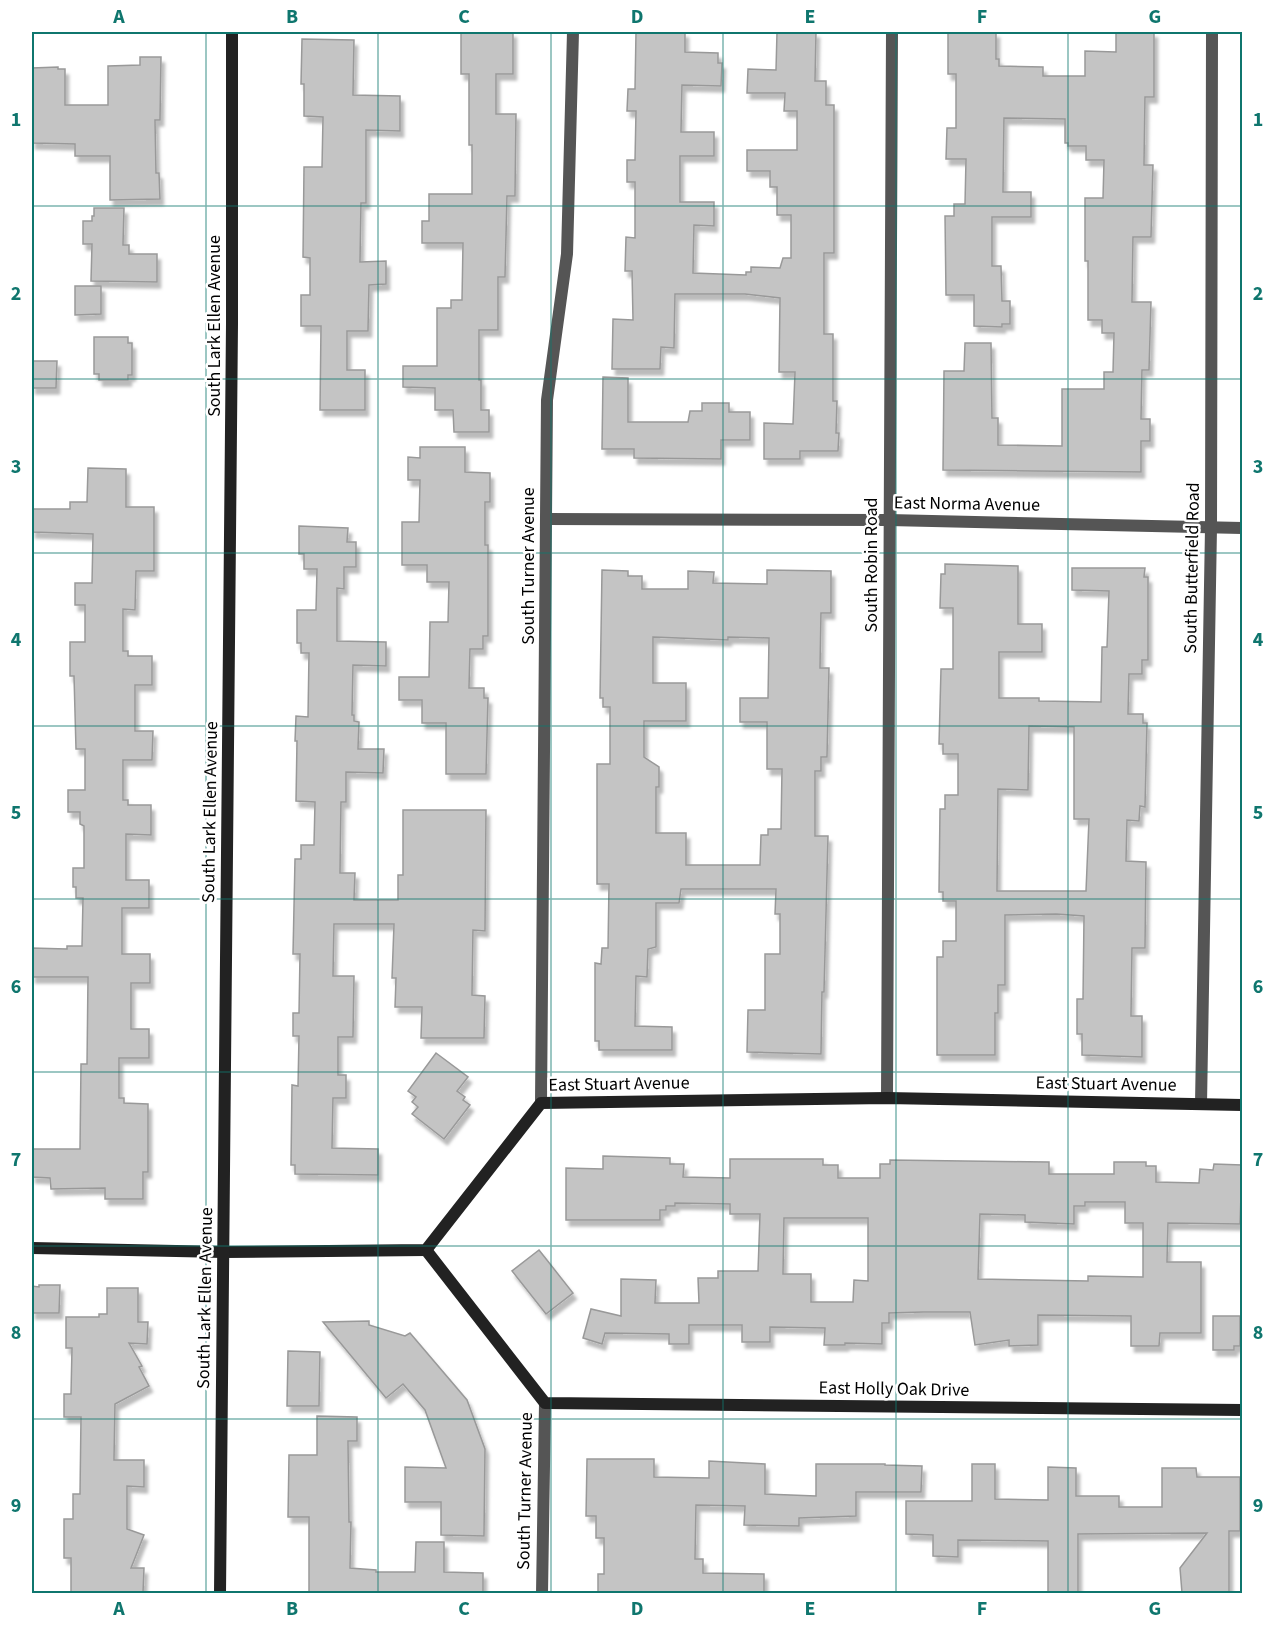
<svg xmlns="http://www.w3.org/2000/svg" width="1274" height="1625" font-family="'Source Sans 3',sans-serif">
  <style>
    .building { fill: #c4c4c4; stroke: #999; stroke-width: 1.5; fill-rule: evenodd; filter: url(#shadow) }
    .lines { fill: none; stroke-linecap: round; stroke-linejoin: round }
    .street { stroke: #555; stroke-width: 12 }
    .secondary { stroke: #222; stroke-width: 12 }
    .grid { fill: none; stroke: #0f766e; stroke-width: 1.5; stroke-opacity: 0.55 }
    .labels { text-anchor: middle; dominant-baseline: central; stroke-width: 5; stroke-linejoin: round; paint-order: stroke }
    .street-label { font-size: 18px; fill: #000; stroke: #fff }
    .neatline { fill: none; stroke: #0f766e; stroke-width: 2 }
    .grid-label { font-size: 20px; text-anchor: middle; font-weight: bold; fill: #0f766e }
  </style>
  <defs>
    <filter id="shadow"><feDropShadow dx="3.5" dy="6" stdDeviation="1.5" flood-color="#0004"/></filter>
  </defs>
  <rect width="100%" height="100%" fill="#fff"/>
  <g class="building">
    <path d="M 461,32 L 513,32 L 513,74 L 496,74 L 496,114 L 516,114 L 515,196 L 507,196 L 505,277 L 498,277 L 498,330 L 479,330 L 479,380 L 481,380 L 481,410 L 489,410 L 489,432 L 454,432 L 453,410 L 435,410 L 435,388 L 403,387 L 403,366 L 437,366 L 437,308 L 451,308 L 451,300 L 462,300 L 463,243 L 422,243 L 422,221 L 429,221 L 429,194 L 472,194 L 472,145 L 469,145 L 469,74 L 461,74 Z"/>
    <path d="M 636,32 L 685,32 L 685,52 L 718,53 L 718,63 L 722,63 L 721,86 L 682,85 L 681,132 L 714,132 L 714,156 L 680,156 L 680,202 L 714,202 L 714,226 L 694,225 L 693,273 L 746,275 L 746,272 L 751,272 L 751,267 L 780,268 L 783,258 L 791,258 L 791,215 L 777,215 L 777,187 L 770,187 L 770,171 L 747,171 L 747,150 L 797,150 L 797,111 L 784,111 L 785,93 L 747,93 L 748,69 L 776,70 L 777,32 L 816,32 L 815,81 L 826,81 L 826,105 L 834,105 L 834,253 L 824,253 L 824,334 L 833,334 L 833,401 L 837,401 L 836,433 L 839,433 L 838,451 L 800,451 L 800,459 L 764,459 L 764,423 L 793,424 L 795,372 L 779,372 L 780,298 L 745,294 L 675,294 L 674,348 L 661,347 L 660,369 L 612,369 L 613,319 L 633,320 L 632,271 L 625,271 L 626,237 L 635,238 L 635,182 L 627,182 L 627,160 L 635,160 L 636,111 L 627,111 L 628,89 L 635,89 Z"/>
    <path d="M 948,32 L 996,32 L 996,59 L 999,59 L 999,66 L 1043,67 L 1043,76 L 1085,76 L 1085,51 L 1116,52 L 1116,32 L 1154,32 L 1154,97 L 1145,97 L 1144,165 L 1153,165 L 1151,237 L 1133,237 L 1132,302 L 1151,302 L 1149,370 L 1142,370 L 1141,419 L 1150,419 L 1150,441 L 1141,441 L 1141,472 L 943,470 L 944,371 L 964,371 L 965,343 L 991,343 L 992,418 L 998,418 L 998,445 L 1062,446 L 1062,389 L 1104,389 L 1104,372 L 1113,372 L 1114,333 L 1102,333 L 1102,320 L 1088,320 L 1088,261 L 1085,261 L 1085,198 L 1103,198 L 1104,160 L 1086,160 L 1086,146 L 1068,146 L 1068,143 L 1065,143 L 1065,119 L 1004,118 L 1003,192 L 1031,192 L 1031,217 L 992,217 L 992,266 L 1001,266 L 1002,301 L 1010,301 L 1010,324 L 1002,324 L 1002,327 L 974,326 L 974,295 L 946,295 L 945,216 L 954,216 L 954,204 L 965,204 L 966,159 L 946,159 L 947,128 L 956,128 L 956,74 L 948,74 Z"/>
    <path d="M 302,39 L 354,40 L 353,95 L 400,96 L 400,131 L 366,130 L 366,203 L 361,203 L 360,262 L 386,261 L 386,284 L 369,285 L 368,331 L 347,331 L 347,370 L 365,370 L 365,410 L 320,410 L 321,326 L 301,326 L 301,295 L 310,295 L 310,258 L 303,257 L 304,167 L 322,167 L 323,117 L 304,116 L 304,84 L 301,84 Z"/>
    <path d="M 140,57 L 161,57 L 160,120 L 155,120 L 156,173 L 159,173 L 160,199 L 110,200 L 110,156 L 75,156 L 75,144 L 32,143 L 32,68 L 58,67 L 58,69 L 65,69 L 65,105 L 108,105 L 108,66 L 140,65 Z"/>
    <path d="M 94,208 L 124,208 L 123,245 L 129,245 L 129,254 L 157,254 L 157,282 L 91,281 L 92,244 L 83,244 L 83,221 L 92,221 L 92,216 L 94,216 Z"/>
    <path d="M 75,286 L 101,286 L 101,314 L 75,315 Z"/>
    <path d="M 94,337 L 128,337 L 128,343 L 132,343 L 132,375 L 128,375 L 128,380 L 99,380 L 99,374 L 94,374 Z"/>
    <path d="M 32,361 L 57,361 L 56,388 L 32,388 Z"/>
    <path d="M 603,377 L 628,378 L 628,422 L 688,422 L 690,411 L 702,411 L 702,403 L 729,403 L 729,412 L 750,412 L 750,440 L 721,440 L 721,459 L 634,458 L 634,449 L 602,449 Z"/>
    <path d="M 420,447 L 465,447 L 465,472 L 490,473 L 490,502 L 485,502 L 485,545 L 488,545 L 488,636 L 483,636 L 483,649 L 470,649 L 469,688 L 484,688 L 484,698 L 488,698 L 486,774 L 446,774 L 446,723 L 422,723 L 422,700 L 399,700 L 399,677 L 429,677 L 430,622 L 448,622 L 449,582 L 427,582 L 427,565 L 402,565 L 402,522 L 419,522 L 420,480 L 408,480 L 408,457 L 420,458 Z"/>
    <path d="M 88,468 L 126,469 L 126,507 L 154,507 L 154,571 L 136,571 L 135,610 L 123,609 L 123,651 L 128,651 L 128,656 L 152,656 L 152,685 L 135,685 L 135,731 L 153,731 L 152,760 L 123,760 L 123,800 L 128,800 L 128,805 L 151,805 L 151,835 L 126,834 L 126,880 L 149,880 L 149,908 L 122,908 L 122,954 L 150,954 L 150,983 L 131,983 L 131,1029 L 149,1029 L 149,1058 L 119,1058 L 119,1098 L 124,1098 L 124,1103 L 148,1104 L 148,1172 L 143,1172 L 143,1199 L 105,1199 L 105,1188 L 51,1189 L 50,1178 L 32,1177 L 32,1149 L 80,1149 L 81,1064 L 87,1064 L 88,977 L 32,977 L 32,948 L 67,949 L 67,946 L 82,946 L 83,898 L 76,898 L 76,887 L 73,887 L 73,868 L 84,868 L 84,826 L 80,824 L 80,812 L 68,812 L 68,790 L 85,790 L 85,749 L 76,749 L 74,676 L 70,676 L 70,642 L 85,642 L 85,605 L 75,605 L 75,583 L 92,583 L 93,534 L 32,532 L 32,509 L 70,509 L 70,502 L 87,502 Z"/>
    <path d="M 299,526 L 348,528 L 347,542 L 356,542 L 356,567 L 344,567 L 344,589 L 337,588 L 337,641 L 386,642 L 386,666 L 353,665 L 352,715 L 354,715 L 354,721 L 359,722 L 358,749 L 384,749 L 383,773 L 346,772 L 346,802 L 341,802 L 340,873 L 355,873 L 354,900 L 398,900 L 398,875 L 403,875 L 403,810 L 486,810 L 485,931 L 473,930 L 472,995 L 485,996 L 484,1038 L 421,1038 L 422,1007 L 395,1007 L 396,978 L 392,978 L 394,924 L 334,924 L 333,976 L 354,976 L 353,1037 L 338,1037 L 338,1075 L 346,1075 L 346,1098 L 333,1098 L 332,1148 L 378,1149 L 378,1175 L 295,1174 L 295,1165 L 291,1165 L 292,1085 L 298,1086 L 299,1036 L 293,1036 L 293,1013 L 299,1013 L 300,954 L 293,954 L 295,859 L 301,859 L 301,845 L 314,845 L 315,802 L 296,801 L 297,741 L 295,741 L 296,716 L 308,717 L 309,653 L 301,653 L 301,643 L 297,643 L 297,610 L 316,610 L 317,569 L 304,569 L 304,554 L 299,554 Z"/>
    <path d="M 945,564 L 1018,566 L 1018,624 L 1042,624 L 1042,652 L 999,652 L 999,698 L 1039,698 L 1039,701 L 1101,702 L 1102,647 L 1107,647 L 1109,591 L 1072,590 L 1072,568 L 1145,568 L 1144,577 L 1148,577 L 1148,660 L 1142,660 L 1142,674 L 1129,674 L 1128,714 L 1143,714 L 1143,723 L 1147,723 L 1145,807 L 1140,806 L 1139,821 L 1127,820 L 1126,861 L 1146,862 L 1145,948 L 1132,948 L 1131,1016 L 1142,1016 L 1142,1057 L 1082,1055 L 1082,1034 L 1077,1034 L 1077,999 L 1083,999 L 1084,916 L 1056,914 L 1005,915 L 1005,985 L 998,985 L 998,1013 L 995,1013 L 995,1055 L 937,1055 L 937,957 L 943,957 L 943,941 L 956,941 L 956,901 L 943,901 L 943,892 L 939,892 L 940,809 L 945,809 L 945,795 L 958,795 L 958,754 L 943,754 L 943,744 L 939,744 L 941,669 L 953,669 L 953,608 L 940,608 L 941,574 L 945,574 ZM 1029,726 L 1074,727 L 1074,819 L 1089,819 L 1086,891 L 997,891 L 998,789 L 1028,790 Z"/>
    <path d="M 602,570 L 628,571 L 628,576 L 642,576 L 642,589 L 688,589 L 688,571 L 714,572 L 713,583 L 767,584 L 767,570 L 831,571 L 831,613 L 821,613 L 820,668 L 829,668 L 827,757 L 821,757 L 821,771 L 815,771 L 815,836 L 828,836 L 824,992 L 822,992 L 821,1054 L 747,1052 L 748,1010 L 765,1010 L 765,954 L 780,954 L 780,914 L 775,914 L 776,889 L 681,889 L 679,903 L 656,903 L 656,947 L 648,949 L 647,977 L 636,976 L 635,1026 L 672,1027 L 672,1050 L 599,1050 L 599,1041 L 595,1041 L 595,963 L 601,964 L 602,948 L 608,948 L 609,884 L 597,884 L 597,764 L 610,764 L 610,707 L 603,707 L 603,698 L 600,698 ZM 653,637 L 728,640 L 728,637 L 769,638 L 768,698 L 740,698 L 740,722 L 767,722 L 767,769 L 782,769 L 781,829 L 768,829 L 768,835 L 761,835 L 760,865 L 686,865 L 686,833 L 656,833 L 656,787 L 659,787 L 659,767 L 644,757 L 644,721 L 686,721 L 686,683 L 653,683 Z"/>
    <path d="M 436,1053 L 468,1077 L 457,1091 L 465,1097 L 463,1100 L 470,1105 L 444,1139 L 412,1114 L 418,1107 L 412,1102 L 416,1097 L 408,1091 Z"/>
    <path d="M 603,1156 L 670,1158 L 670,1164 L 684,1164 L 683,1177 L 730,1178 L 730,1159 L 823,1159 L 823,1165 L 838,1165 L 838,1178 L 880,1178 L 880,1164 L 890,1164 L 890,1160 L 1049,1162 L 1049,1174 L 1114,1174 L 1114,1162 L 1146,1162 L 1146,1166 L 1156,1166 L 1156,1182 L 1199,1183 L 1200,1169 L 1213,1170 L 1214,1164 L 1242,1165 L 1240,1224 L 1168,1223 L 1167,1262 L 1201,1262 L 1201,1333 L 1160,1333 L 1159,1346 L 1131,1346 L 1131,1316 L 1038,1315 L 1038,1345 L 1009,1346 L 1009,1340 L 975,1345 L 970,1312 L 923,1312 L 889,1313 L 889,1323 L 882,1323 L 882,1344 L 845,1343 L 845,1345 L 824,1345 L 825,1328 L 770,1327 L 770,1342 L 742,1342 L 742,1325 L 689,1325 L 689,1344 L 669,1344 L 669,1334 L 605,1333 L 602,1344 L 583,1338 L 591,1309 L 621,1316 L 621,1279 L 656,1280 L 655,1303 L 699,1303 L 698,1278 L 718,1278 L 718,1271 L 758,1271 L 760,1214 L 730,1214 L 730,1204 L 675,1203 L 675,1206 L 666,1206 L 666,1210 L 660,1210 L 660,1220 L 566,1220 L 566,1168 L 603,1169 ZM 1085,1202 L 1125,1202 L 1125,1223 L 1143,1223 L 1143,1277 L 1088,1276 L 1088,1281 L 978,1279 L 980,1214 L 1025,1215 L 1025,1222 L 1074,1224 L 1074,1206 L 1085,1206 ZM 784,1218 L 868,1218 L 868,1281 L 854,1280 L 853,1302 L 811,1302 L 811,1274 L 783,1274 Z"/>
    <path d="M 539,1250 L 573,1293 L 546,1314 L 512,1271 Z"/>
    <path d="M 39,1285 L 60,1285 L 59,1313 L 32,1313 L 32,1286 L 39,1287 Z"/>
    <path d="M 107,1288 L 138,1288 L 138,1322 L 148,1322 L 147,1344 L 129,1343 L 142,1366 L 139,1367 L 149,1386 L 115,1404 L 114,1460 L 144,1460 L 144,1487 L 127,1486 L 127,1529 L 144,1535 L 131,1568 L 144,1568 L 143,1593 L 71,1593 L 71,1558 L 64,1558 L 64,1519 L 73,1519 L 73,1494 L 80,1494 L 81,1417 L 64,1417 L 64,1394 L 71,1394 L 72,1348 L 66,1348 L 66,1317 L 99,1317 L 99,1314 L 107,1314 Z"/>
    <path d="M 1213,1316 L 1240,1316 L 1240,1346 L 1234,1346 L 1234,1350 L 1213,1350 Z"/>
    <path d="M 369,1321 L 369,1325 L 405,1336 L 410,1333 L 467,1400 L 485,1449 L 484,1536 L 441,1535 L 441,1502 L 405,1502 L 405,1467 L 446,1468 L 425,1410 L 403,1384 L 386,1398 L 323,1322 Z"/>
    <path d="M 288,1351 L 320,1352 L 319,1406 L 287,1406 Z"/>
    <path d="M 317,1416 L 357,1417 L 357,1441 L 348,1441 L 349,1522 L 351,1522 L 350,1568 L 376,1570 L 376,1572 L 415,1572 L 416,1542 L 444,1542 L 444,1572 L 483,1573 L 483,1593 L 309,1593 L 309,1517 L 288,1517 L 289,1455 L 317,1455 Z"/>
    <path d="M 587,1459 L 654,1459 L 654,1477 L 709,1478 L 709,1461 L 765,1464 L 765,1494 L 816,1496 L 816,1464 L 885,1464 L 885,1465 L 922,1466 L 921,1492 L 856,1492 L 856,1516 L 799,1518 L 799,1526 L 744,1525 L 745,1506 L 696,1505 L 695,1559 L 703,1559 L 703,1573 L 764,1574 L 764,1593 L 598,1593 L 598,1574 L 604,1574 L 604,1538 L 596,1538 L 596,1516 L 586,1516 Z"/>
    <path d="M 972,1464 L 995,1464 L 995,1499 L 1048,1500 L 1048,1467 L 1076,1468 L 1076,1496 L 1119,1496 L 1119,1507 L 1162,1507 L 1162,1468 L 1196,1468 L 1197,1477 L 1240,1477 L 1240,1531 L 1229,1531 L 1229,1593 L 1182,1593 L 1180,1568 L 1207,1533 L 1078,1534 L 1078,1593 L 1048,1593 L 1048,1541 L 958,1540 L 958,1557 L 933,1556 L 933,1535 L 906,1534 L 906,1501 L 972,1501 Z"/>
  </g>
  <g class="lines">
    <g class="street">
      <path d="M 547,519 L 889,520 L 1242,528"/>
      <path d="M 887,1098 L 892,32"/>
      <path d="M 541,1103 L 547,400 L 567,254 L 573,32"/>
      <path d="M 1201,1104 L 1211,528 L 1212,32"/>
      <path d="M 542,1594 L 545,1403"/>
    </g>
    <g class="secondary">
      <path d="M 32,1248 L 224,1252 L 426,1250 L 541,1103 L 887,1098 L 1242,1105"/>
      <path d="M 426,1250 L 545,1403 L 1242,1410"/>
      <path d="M 220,1594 L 232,324 L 232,32"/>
    </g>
  </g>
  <path class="grid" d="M 206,32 L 206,1594M 378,32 L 378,1594M 551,32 L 551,1594M 723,32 L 723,1594M 896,32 L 896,1594M 1068,32 L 1068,1594M 32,206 L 1242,206M 32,379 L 1242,379M 32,553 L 1242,553M 32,726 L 1242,726M 32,899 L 1242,899M 32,1072 L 1242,1072M 32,1246 L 1242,1246M 32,1419 L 1242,1419"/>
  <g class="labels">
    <g class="street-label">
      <text transform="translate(214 326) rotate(-90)">South Lark Ellen Avenue</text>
      <text transform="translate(967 504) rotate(1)">East Norma Avenue</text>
      <text transform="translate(871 565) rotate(-90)">South Robin Road</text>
      <text transform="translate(528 566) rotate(-90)">South Turner Avenue</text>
      <text transform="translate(1192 568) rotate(-89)">South Butterfield Road</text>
      <text transform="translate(210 812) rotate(-89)">South Lark Ellen Avenue</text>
      <text transform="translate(619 1084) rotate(-1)">East Stuart Avenue</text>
      <text transform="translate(1106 1084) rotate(1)">East Stuart Avenue</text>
      <text transform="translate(205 1298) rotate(-89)">South Lark Ellen Avenue</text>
      <text transform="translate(894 1389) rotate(1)">East Holly Oak Drive</text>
      <text transform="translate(525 1491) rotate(-89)">South Turner Avenue</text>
    </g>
  </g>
  <rect width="1274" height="1625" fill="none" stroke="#ffffff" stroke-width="66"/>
  <rect x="33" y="33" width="1208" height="1559" class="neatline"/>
  <g class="grid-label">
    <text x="119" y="23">A</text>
    <text x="292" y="23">B</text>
    <text x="464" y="23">C</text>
    <text x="637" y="23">D</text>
    <text x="810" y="23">E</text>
    <text x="982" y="23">F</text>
    <text x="1155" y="23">G</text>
    <text x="16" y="126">1</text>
    <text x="1258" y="126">1</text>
    <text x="16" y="300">2</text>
    <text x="1258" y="300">2</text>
    <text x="16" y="473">3</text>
    <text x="1258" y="473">3</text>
    <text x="16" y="646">4</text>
    <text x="1258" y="646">4</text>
    <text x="16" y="819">5</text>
    <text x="1258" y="819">5</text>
    <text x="16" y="993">6</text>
    <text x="1258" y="993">6</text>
    <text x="16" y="1166">7</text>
    <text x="1258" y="1166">7</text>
    <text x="16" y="1339">8</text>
    <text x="1258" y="1339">8</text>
    <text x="16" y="1512">9</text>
    <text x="1258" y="1512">9</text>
    <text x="119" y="1615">A</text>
    <text x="292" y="1615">B</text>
    <text x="464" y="1615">C</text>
    <text x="637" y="1615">D</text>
    <text x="810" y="1615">E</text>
    <text x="982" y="1615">F</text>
    <text x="1155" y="1615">G</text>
  </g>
</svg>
